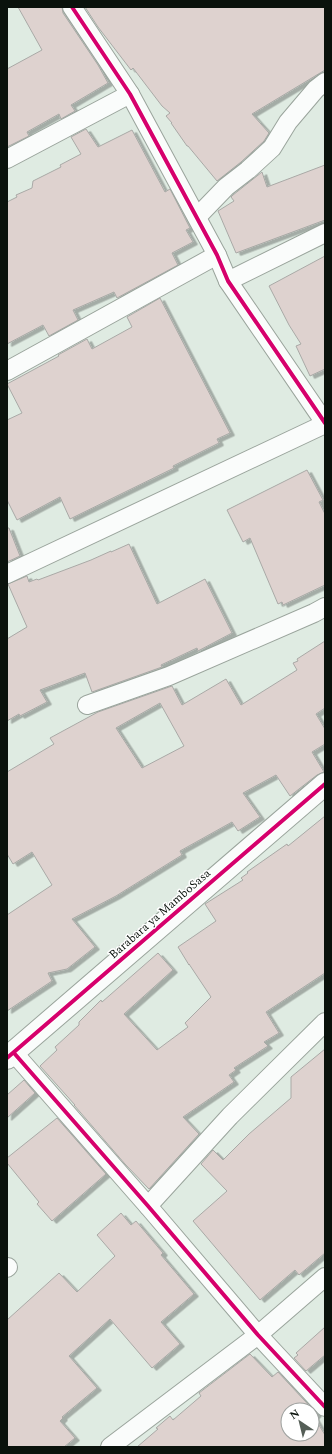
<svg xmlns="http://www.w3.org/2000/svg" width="332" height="1454" font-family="Spectral,serif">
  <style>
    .building { fill: #ded2cf; stroke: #a9a9a6; fill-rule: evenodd; filter: url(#shadow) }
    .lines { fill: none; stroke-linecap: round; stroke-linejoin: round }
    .minor-casing { stroke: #9aa49c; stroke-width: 20 }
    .tertiary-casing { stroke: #9aa49c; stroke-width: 24 }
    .minor { stroke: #fafcfb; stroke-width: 18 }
    .tertiary { stroke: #fafcfb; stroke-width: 22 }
    .cycleway-casing { stroke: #fff; stroke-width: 6 }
    .cycleway { stroke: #d6006c; stroke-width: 4 }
    .labels { text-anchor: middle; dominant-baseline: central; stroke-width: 3; stroke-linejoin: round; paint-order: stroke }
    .street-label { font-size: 12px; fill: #0a120c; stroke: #fff }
  </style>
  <defs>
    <filter id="shadow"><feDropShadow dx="4.5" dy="2.5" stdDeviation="0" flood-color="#0004"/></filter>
  </defs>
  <rect width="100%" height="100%" fill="#dfebe2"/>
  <g class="building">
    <path d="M 18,7 L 62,7 L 63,13 L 98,65 L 108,83 L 71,105 L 75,111 L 61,119 L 59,114 L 27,132 L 29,136 L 7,147 L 7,69 L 42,50 Z"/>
    <path d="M 85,7 L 325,7 L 325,70 L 252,114 L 269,133 L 264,141 L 241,162 L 217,181 L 188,146 L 187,146 L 171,123 L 172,123 L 166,116 L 170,113 L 162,106 L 133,68 L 131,70 L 98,27 Z"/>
    <path d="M 86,129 L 98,147 L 132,130 L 165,192 L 170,189 L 190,228 L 186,230 L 193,242 L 172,253 L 178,265 L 117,298 L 114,292 L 73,310 L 78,320 L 49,336 L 43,325 L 7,344 L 7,202 L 17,197 L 16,195 L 32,188 L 33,181 L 61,167 L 60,165 L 81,154 L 71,137 Z"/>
    <path d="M 325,165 L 325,220 L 236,253 L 218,211 L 234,201 L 231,197 L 233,195 L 262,172 L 267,187 Z"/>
    <path d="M 325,256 L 325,369 L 310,376 L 296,346 L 301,344 L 289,325 L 269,286 Z"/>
    <path d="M 160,298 L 230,433 L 217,439 L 219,443 L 173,466 L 174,468 L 70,519 L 60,497 L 17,520 L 7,500 L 7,420 L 22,413 L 7,384 L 59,356 L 58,355 L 87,339 L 92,349 L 132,327 L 127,317 Z"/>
    <path d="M 307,470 L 323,500 L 319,502 L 325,514 L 325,585 L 283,605 L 282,602 L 278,604 L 250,538 L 243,542 L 227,510 Z"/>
    <path d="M 7,528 L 9,528 L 20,556 L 7,562 Z"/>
    <path d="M 129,544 L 157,604 L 205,579 L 232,633 L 198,651 L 197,648 L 161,665 L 162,667 L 92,692 L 85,673 L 40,690 L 47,702 L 20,716 L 19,714 L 7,721 L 7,639 L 27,627 L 8,584 L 27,576 L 29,582 L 37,579 L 38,580 L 91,560 L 111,551 L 111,552 Z"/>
    <path d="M 325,641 L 325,708 L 316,714 L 325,729 L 325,744 L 312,752 L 324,772 L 317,775 L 290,796 L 276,775 L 243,793 L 260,817 L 238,831 L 232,822 L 180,851 L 182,855 L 116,896 L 72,919 L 95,947 L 67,969 L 48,973 L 52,981 L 7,1011 L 7,915 L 52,885 L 32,852 L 13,864 L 7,854 L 7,772 L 54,744 L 50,738 L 98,712 L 172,686 L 182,705 L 226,679 L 241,705 L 297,670 L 293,663 L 298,661 L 297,659 ZM 160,703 L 184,746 L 142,768 L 116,728 Z"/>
    <path d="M 325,816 L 325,973 L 266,1012 L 279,1033 L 264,1042 L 268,1046 L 234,1068 L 236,1070 L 229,1075 L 234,1082 L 183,1117 L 199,1134 L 149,1189 L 125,1164 L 74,1105 L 75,1105 L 40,1066 L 57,1050 L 55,1047 L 79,1025 L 79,1022 L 101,1000 L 102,1002 L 158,953 L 173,970 L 124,1014 L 157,1050 L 188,1027 L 185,1023 L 211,997 L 189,964 L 189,965 L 178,947 L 216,921 L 205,904 L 243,880 L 241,878 L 248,873 L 247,872 L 287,844 L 288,846 Z"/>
    <path d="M 325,1049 L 325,1253 L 299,1275 L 295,1270 L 260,1300 L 193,1221 L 227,1191 L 201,1164 L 213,1150 L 223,1160 L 249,1134 L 291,1098 L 291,1077 Z"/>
    <path d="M 24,1080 L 35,1093 L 7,1118 L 7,1095 Z"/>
    <path d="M 57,1118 L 106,1174 L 52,1221 L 37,1204 L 39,1202 L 7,1163 L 7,1158 Z"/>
    <path d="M 121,1213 L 131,1225 L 136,1221 L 163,1253 L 161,1255 L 194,1294 L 161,1322 L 180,1344 L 152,1368 L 110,1319 L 69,1356 L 97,1388 L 62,1417 L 63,1418 L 60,1421 L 75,1438 L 64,1447 L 7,1447 L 7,1320 L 59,1273 L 77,1292 L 115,1256 L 97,1235 Z"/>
    <path d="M 325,1327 L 325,1355 L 306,1371 L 294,1358 L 298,1355 L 296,1353 Z"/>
    <path d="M 250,1354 L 272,1377 L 278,1372 L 317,1414 L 314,1417 L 325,1435 L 325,1447 L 137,1447 L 158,1429 L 156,1428 L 170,1416 L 173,1420 L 201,1396 L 199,1393 ZM 288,1410 L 312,1410 L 312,1434 L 288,1434 Z"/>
  </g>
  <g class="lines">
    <defs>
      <g id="minor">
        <path d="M 72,7 L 130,94 L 217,255 L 228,281 L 325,423"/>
        <path d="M 7,159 L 130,94"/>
        <path d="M 197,217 L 226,187 L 248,170 L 272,148 L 288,122 L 316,89 L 325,82"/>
        <path d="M 228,281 L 325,233"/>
        <path d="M 7,371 L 217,255"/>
        <path d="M 7,574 L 325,424"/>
        <path d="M 87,705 L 169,676 L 314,613 L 325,607"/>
        <path d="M 14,1053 L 148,1206 L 258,1335 L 325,1407"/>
        <path d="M 148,1206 L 230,1116 L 325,1022"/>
        <path d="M 7,1268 L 8,1267"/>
        <path d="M 110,1447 L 258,1335 L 325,1277"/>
      </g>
      <path id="tertiary" d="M 7,1058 L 325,784"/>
    </defs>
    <use href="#minor" class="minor-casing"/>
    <use href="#tertiary" class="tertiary-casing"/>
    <use href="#minor" class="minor"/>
    <use href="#tertiary" class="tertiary"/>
    <defs>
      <g id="cycleway">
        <path d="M 72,7 L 130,94 L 217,255 L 228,281 L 325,423"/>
        <path d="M 14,1053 L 148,1206 L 258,1335 L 325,1407"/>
        <path d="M 7,1058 L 325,784"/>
      </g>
    </defs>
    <use href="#cycleway" class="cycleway-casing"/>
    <use href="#cycleway" class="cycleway"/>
  </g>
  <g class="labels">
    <g class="street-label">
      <text transform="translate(160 914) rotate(-41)">Barabara ya MamboSasa</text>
    </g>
  </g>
  <rect width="332" height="1454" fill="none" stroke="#0a120c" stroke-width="16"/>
  <g transform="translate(300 1422) rotate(325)"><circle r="19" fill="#ffffff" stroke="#9da09e"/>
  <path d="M0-3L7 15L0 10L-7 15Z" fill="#555e57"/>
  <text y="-6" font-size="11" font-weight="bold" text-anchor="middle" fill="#0a120c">N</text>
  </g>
</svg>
